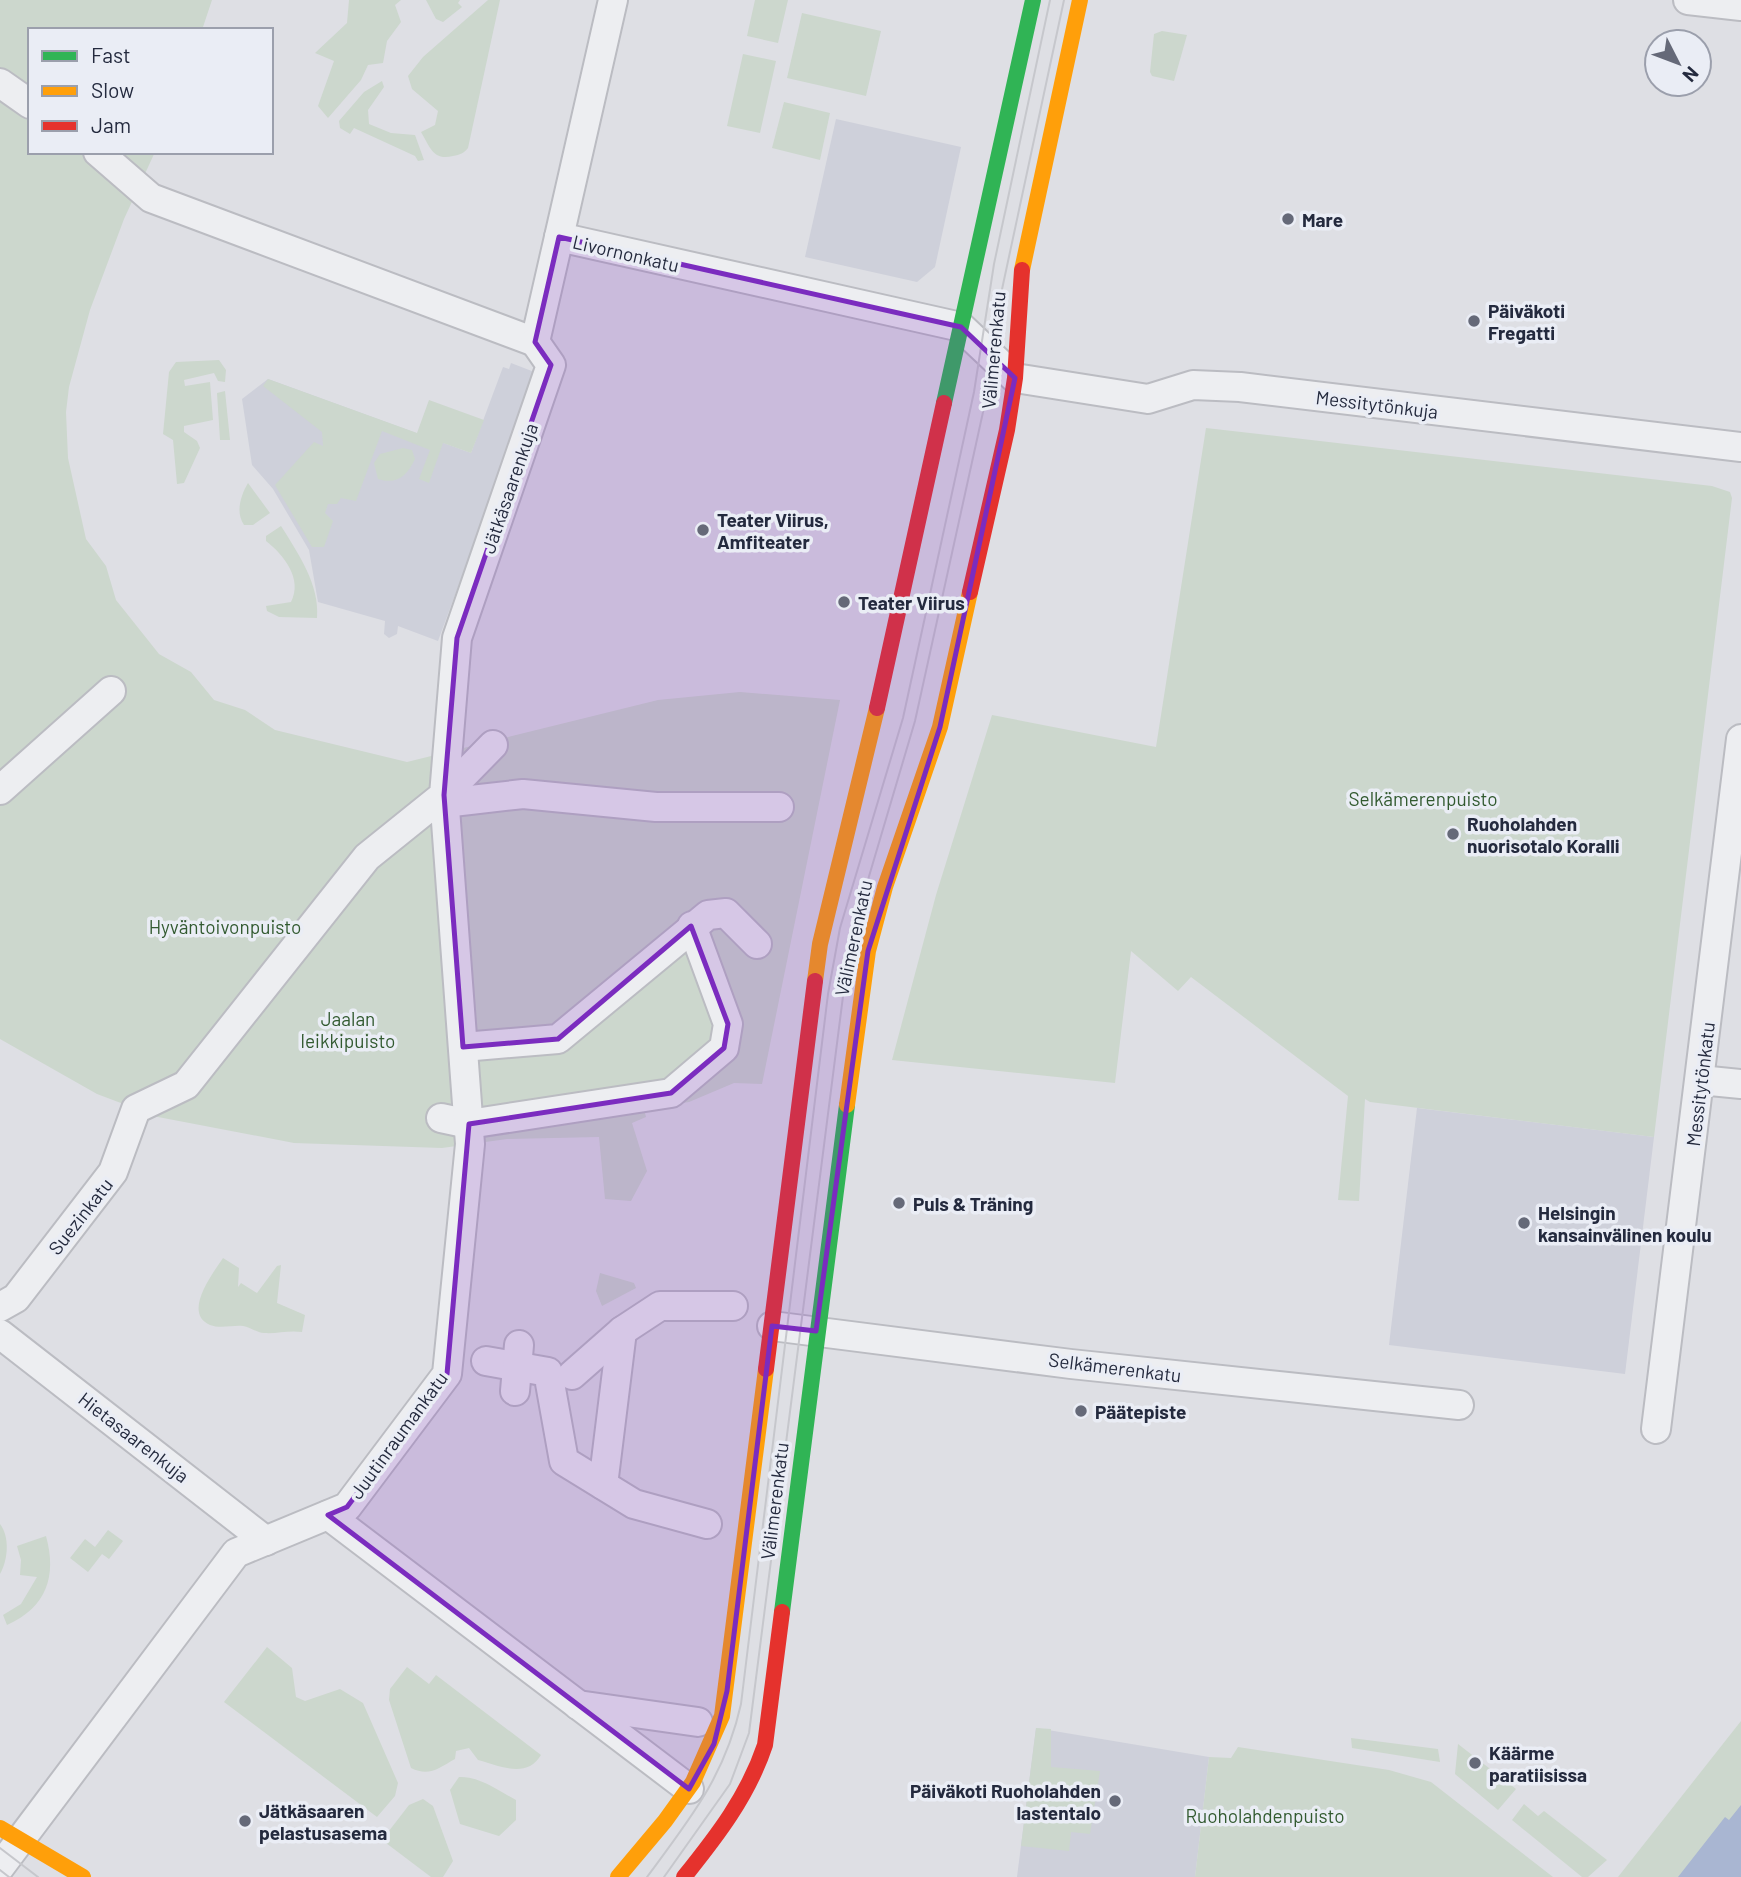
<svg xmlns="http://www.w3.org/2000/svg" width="1741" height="1877" font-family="Barlow,sans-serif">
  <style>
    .built { fill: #ced0da }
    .green { fill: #ccd7cd }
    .water { fill: #a9b6d2 }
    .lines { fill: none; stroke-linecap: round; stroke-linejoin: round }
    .street-casing { stroke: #bbbcc2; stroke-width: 32 }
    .street { stroke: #edeef1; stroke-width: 28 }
    .fast { stroke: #30b455; stroke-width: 16 }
    .slow { stroke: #ff9f0a; stroke-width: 16 }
    .jam { stroke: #e5322d; stroke-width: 16 }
    .tram { stroke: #c6c7cc; stroke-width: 2 }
    .marked { fill: #7b2cbf; fill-opacity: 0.2; stroke: #7b2cbf; stroke-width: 5; stroke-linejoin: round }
    .poi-dot { fill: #656978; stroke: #eaedf5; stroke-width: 2.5 }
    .labels { text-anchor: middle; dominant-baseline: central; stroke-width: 7; stroke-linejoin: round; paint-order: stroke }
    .poi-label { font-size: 19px; font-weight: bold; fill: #242a3e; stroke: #eaedf5; text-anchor: start }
    .street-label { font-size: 19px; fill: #242a3e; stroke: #eaedf5 }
    .park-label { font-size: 19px; fill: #325a30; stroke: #eaedf5 }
  </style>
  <rect width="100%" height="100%" fill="#dedfe4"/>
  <g class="built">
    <path d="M 836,119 L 961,147 L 935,267 L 917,282 L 805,257 Z"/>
    <path d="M 511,363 L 537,373 L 438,641 L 398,626 L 397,634 L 389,638 L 384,634 L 385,621 L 318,602 L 309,550 L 273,489 L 252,465 L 242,399 L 268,379 L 471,453 L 503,367 L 509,369 Z"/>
    <path d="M 1417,1108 L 1654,1137 L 1625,1374 L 1389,1345 Z"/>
    <path d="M 1036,1728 L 1209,1757 L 1195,1877 L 1017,1877 Z"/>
  </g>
  <g class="green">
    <path d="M 0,0 L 212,0 L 202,30 L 30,30 L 30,152 L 155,152 L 124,219 L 90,310 L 69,387 L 66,412 L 68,458 L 86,539 L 106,566 L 116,600 L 159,654 L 191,672 L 214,700 L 245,710 L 275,730 L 407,762 L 658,700 L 740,692 L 840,700 L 762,1084 L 734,1083 L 689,1102 L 644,1109 L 646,1117 L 632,1123 L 647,1171 L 631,1201 L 605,1199 L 599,1137 L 507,1139 L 442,1148 L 294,1143 L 158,1117 L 97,1094 L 0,1039 Z"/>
    <path d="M 349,0 L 401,0 L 395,5 L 401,22 L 387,41 L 383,63 L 368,65 L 361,80 L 328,118 L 318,106 L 334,61 L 315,53 L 347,23 Z"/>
    <path d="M 426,0 L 460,0 L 458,3 L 462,7 L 443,22 L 436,19 Z"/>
    <path d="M 488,0 L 500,0 L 468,148 C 464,153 460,155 453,156 C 433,161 430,147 421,132 L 435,125 L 438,111 L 412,89 L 408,76 L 423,57 Z"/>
    <path d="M 755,0 L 788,0 L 778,43 L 747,36 Z"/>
    <path d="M 802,13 L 881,31 L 866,96 L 787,78 Z"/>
    <path d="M 1162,31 L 1187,35 L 1174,81 L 1152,76 L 1150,72 L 1154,34 Z"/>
    <path d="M 743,54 L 776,61 L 760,133 L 727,126 Z"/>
    <path d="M 382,81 L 384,87 L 368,110 L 369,124 L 391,133 L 415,135 L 424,160 L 418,161 L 415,156 L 354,128 L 350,134 L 340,128 L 339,121 L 364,92 Z"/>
    <path d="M 784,102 L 830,113 L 820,160 L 772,148 Z"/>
    <path d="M 219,360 L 226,370 L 225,382 L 218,381 L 214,373 L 184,380 L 185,386 L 210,382 L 213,420 L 184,426 L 184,432 L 197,441 L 200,448 L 184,483 L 177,484 L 173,440 L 163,434 L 169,372 L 176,362 Z"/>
    <path d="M 268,379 L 417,433 L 429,400 L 484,420 L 471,453 L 443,443 L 429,483 L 419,479 L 430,450 L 382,431 L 356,501 L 341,498 L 337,504 L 328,504 L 325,513 L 333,521 L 324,547 L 312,547 L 275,485 L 314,442 L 323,446 L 322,432 L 263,386 Z"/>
    <path d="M 225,391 L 230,440 L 220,440 L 217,393 Z"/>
    <path d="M 1206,428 L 1712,486 L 1730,492 L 1732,498 L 1654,1137 L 1370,1102 L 1365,1099 L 1359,1201 L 1338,1200 L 1348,1096 L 1191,977 L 1178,991 L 1131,951 L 1115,1083 L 892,1060 L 936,895 L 992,715 L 1156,747 Z"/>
    <path d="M 403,448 L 412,450 L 415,459 C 407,476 397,485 378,479 L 374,463 L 380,454 Z"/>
    <path d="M 248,483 L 270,513 L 253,525 L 244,525 C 235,512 241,495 248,483 Z"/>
    <path d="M 281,526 C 298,553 320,585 317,618 L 279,617 L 267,611 L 266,606 L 291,602 C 303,579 284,555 266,541 L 266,536 Z"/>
    <path d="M 223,1258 L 239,1268 L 238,1287 L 241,1283 L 257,1293 L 277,1266 L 281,1265 L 277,1303 L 305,1315 L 302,1332 C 288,1330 277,1334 264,1333 C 257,1333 250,1327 243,1326 C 233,1325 220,1329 210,1325 C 182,1313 213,1273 223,1258 Z"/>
    <path d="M 600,1273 L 634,1283 L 636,1288 L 602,1306 L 596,1291 Z"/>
    <path d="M 0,1524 C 10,1537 8,1560 0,1574 Z"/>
    <path d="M 108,1530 L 123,1541 L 109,1559 L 102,1554 L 88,1572 L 70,1558 L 85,1539 L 95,1547 Z"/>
    <path d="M 46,1536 C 57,1576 47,1607 7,1625 L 3,1615 L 21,1604 L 37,1577 L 20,1575 L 21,1560 L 17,1546 Z"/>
    <path d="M 267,1647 L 292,1668 L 296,1697 L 305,1701 L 340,1689 L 363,1703 L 398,1783 L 395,1796 L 377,1817 L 224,1702 Z"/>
    <path d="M 407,1667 L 429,1684 L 436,1675 L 541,1755 C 527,1779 500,1766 478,1760 L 469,1748 L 456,1751 L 455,1759 C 439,1768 429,1777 411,1768 L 389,1700 L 390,1689 Z"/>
    <path d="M 1741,1721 L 1741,1877 L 1618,1877 Z"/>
    <path d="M 1036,1728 L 1051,1729 L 1051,1767 L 1100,1771 L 1090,1834 L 1071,1832 L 1069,1851 L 1021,1846 Z"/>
    <path d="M 1351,1738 L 1438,1749 L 1440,1762 L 1352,1748 Z"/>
    <path d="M 1458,1744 L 1516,1789 L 1498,1810 L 1455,1774 Z"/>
    <path d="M 1238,1747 L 1389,1770 L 1431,1782 L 1553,1877 L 1195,1877 L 1209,1757 L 1231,1758 Z"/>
    <path d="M 459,1777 C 479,1776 499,1791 516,1800 L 516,1820 L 499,1836 L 460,1824 L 450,1790 Z"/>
    <path d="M 423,1799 L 433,1806 L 453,1861 L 443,1877 L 431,1877 L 382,1840 L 409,1805 Z"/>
    <path d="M 1524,1804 L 1538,1816 L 1544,1811 L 1607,1860 L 1588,1877 L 1582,1877 L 1512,1820 Z"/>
  </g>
  <path class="water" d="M 1741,1805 L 1741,1877 L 1678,1877 L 1725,1817 L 1729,1820 Z"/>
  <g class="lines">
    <defs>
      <g id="street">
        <path d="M 1688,0 L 1741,6"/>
        <path d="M 0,83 L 30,104"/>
        <path d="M 98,152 L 151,198 L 535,342 L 559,237 L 961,327 L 1015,378 L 1148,399 L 1193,385 L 1240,387 L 1741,447"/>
        <path d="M 559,237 L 613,0"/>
        <path d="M 0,790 L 111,691"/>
        <path d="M 444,803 L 523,794 L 656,807 L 779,807"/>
        <path d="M 463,1047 L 558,1039 L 708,915 L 726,913 L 757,944"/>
        <path d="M 1700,1080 L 1741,1084"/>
        <path d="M 441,1118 L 469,1124 L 671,1093 L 724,1048 L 728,1024 L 692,926"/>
        <path d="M 0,1307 L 16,1298 L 113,1172 L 136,1109 L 186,1085 L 367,857 L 444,795 L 457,638 L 551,365 L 535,342"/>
        <path d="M 772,1326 L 1071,1364 L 1459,1405"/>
        <path d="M 0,1334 L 266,1541"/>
        <path d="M 486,1361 L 548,1372 L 564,1461 L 634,1504 L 707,1524"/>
        <path d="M 572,1375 L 622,1331 L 660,1306 L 733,1306"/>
        <path d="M 515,1391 L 519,1345"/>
        <path d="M 1656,1429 L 1741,739"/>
        <path d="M 603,1485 L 622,1331"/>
        <path d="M 328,1515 L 689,1789"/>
        <path d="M 578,1705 L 698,1722"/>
        <path d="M 0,1867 L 236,1553 L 347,1507 L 447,1374 L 470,1144 L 444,795 L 493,745"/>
      </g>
    </defs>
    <use href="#street" class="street-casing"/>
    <use href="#street" class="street"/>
    <g class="fast">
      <path d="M 944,403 L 1033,0"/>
      <path d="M 782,1612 L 847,1105"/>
    </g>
    <g class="slow">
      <path d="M 1022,270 L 1080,0"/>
      <path d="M 815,981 L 820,944 L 877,708"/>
      <path d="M 847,1105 L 868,951 L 885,887 L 940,727 L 970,592"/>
      <path d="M 0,1828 L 83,1877"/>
      <path d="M 618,1877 L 665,1821 L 693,1782 L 722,1716 L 766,1369"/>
    </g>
    <g class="jam">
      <path d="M 970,592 L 1007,430 L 1015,378 L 1022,270"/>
      <path d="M 877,708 L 944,403"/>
      <path d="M 766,1369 L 815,981"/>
      <path d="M 684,1877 C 717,1836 748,1796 765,1745 L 782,1612"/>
    </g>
    <g class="tram">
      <path d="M 0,1848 L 38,1877"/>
      <path d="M 0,1870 L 9,1877"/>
      <path d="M 647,1877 C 690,1819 725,1776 741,1704 L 828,994 L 840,928 L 903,718 L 974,392 L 994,264 L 1050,0"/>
      <path d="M 664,1877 L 730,1784 L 749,1733 L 847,965 L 862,900 L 915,721 L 987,394 L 1001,294 L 1064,0"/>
    </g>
  </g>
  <path class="marked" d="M 559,237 L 961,327 L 1015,378 L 940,727 L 868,951 L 816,1331 L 772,1326 L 727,1691 L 714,1744 L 689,1789 L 328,1515 L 347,1507 L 447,1374 L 469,1124 L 671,1093 L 724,1048 L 728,1024 L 691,926 L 558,1039 L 463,1047 L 444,795 L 457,638 L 551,365 L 535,342 Z"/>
  <g class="poi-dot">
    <circle cx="1288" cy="219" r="7"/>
    <circle cx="1474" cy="321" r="7"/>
    <circle cx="703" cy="530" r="7"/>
    <circle cx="844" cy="602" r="7"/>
    <circle cx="1453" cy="834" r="7"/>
    <circle cx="899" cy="1203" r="7"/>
    <circle cx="1524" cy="1223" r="7"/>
    <circle cx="1081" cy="1411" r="7"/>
    <circle cx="1475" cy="1763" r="7"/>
    <circle cx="1115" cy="1801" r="7"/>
    <circle cx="245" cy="1821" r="7"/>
  </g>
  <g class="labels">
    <g class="poi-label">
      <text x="1302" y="219">Mare</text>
      <text x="1488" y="310">Päiväkoti<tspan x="1488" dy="22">Fregatti</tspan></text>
      <text x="717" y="519">Teater Viirus,<tspan x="717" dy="22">Amfiteater</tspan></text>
      <text x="858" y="602">Teater Viirus</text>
      <text x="1467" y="823">Ruoholahden<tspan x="1467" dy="22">nuorisotalo Koralli</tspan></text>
      <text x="913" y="1203">Puls &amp; Träning</text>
      <text x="1538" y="1212">Helsingin<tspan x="1538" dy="22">kansainvälinen koulu</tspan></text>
      <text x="1095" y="1411">Päätepiste</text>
      <text x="1489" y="1752">Käärme<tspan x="1489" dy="22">paratiisissa</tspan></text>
      <text x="1101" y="1790" text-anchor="end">Päiväkoti Ruoholahden<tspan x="1101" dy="22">lastentalo</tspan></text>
      <text x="259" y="1810">Jätkäsaaren<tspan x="259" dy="22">pelastusasema</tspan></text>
    </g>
    <g class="street-label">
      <text transform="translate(626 253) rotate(13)">Livornonkatu</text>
      <text transform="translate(993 350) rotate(-85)">Välimerenkatu</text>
      <text transform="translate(1377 404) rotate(7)">Messitytönkuja</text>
      <text transform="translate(509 488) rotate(-71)">Jätkäsaarenkuja</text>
      <text transform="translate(853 938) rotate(-78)">Välimerenkatu</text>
      <text transform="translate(1700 1084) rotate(-83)">Messitytönkatu</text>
      <text transform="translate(80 1216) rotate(-52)">Suezinkatu</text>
      <text transform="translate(1115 1367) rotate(7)">Selkämerenkatu</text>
      <text transform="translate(398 1435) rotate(-54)">Juutinraumankatu</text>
      <text transform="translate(134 1437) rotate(38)">Hietasaarenkuja</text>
      <text transform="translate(774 1501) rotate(-83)">Välimerenkatu</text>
    </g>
    <g class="park-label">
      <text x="1423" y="798">Selkämerenpuisto</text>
      <text x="225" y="926">Hyväntoivonpuisto</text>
      <text x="348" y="1018">Jaalan<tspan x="348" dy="22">leikkipuisto</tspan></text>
      <text x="1265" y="1815">Ruoholahdenpuisto</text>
    </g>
  </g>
  <rect x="28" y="28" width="245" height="126" fill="#eaedf5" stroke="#9b9fac" stroke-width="2"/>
  <rect x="42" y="51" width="35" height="10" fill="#30b455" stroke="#9b9fac" stroke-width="2"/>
  <text x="91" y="63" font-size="21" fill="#242a3e">Fast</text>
  <rect x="42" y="86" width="35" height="10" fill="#ff9f0a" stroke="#9b9fac" stroke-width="2"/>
  <text x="91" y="98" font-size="21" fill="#242a3e">Slow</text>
  <rect x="42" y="121" width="35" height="10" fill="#e5322d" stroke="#9b9fac" stroke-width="2"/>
  <text x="91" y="133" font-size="21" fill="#242a3e">Jam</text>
  <g transform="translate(1678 63) rotate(132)"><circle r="33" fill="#eaedf5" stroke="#9b9fac" stroke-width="2"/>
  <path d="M0-5L12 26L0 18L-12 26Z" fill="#656978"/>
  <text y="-10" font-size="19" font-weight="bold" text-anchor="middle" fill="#242a3e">N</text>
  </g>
</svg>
